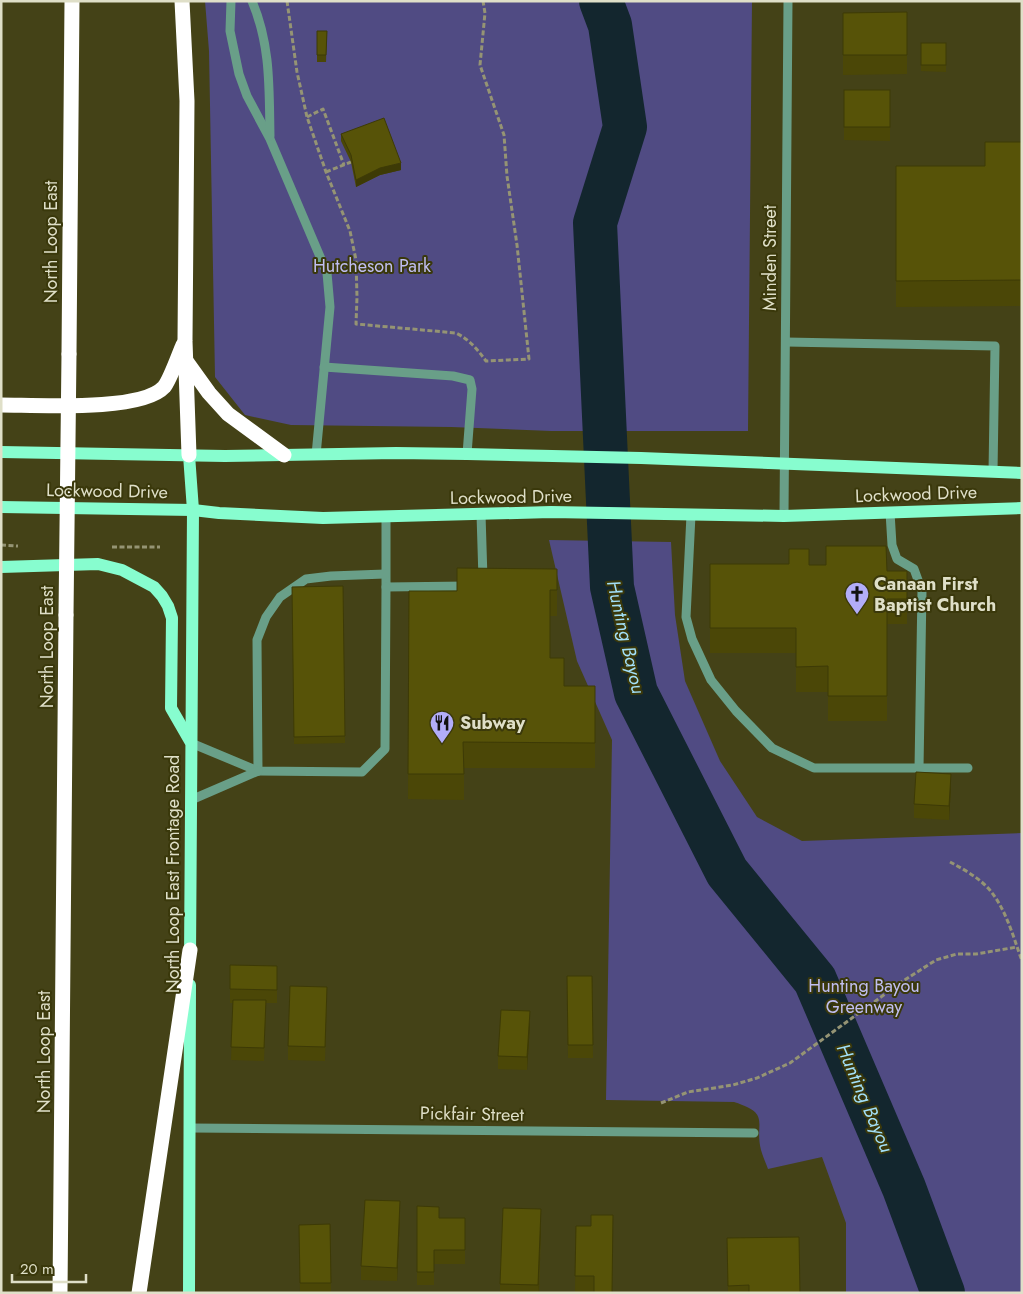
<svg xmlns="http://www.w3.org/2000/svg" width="1023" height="1294" font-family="Jost,sans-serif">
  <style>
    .green { fill: #504b83 }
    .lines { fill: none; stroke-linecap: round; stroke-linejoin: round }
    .river { stroke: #13262e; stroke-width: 44 }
    .path { stroke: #959474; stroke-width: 3; stroke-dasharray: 5 2.5; stroke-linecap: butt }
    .minor { stroke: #699f88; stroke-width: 9 }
    .major { stroke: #87fdcf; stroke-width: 12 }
    .highway { stroke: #fff; stroke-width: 15 }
    .highway-bridge { stroke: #fff; stroke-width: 15 }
    .wall { fill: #4b4707 }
    .shaded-wall { fill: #3d3a06 }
    .building { fill: #575308; stroke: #3d3a06 }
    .labels { text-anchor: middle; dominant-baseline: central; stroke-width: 4; stroke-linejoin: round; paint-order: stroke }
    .street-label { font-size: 18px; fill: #dfdfc8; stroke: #3a380b }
    .park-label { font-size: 18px; fill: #c0bef1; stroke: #3a380b }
    .poi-label { font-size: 18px; font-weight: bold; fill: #dfdfc8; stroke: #3a380b; text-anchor: start }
    .water-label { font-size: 19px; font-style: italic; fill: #a2dff8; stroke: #3a380b }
  </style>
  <rect width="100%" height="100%" fill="#444217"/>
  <g class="green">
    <path d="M 205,1 L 752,1 L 748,431 L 551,431 L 451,427 L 291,425 L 245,415 L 215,377 L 209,51 Z"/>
    <path d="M 549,540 L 671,542 L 675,615 L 685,681 L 720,761 L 757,817 L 802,841 L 1022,833 L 1022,1293 L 846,1293 L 846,1223 L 822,1157 L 768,1169 C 766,1163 763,1157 761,1150 C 754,1122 772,1114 734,1102 L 606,1100 L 612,740 L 577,661 Z"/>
  </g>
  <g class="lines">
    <path class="river" d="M 601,1 L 610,25 L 625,127 L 595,223 L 612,587 L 636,693 L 727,872 L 815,980 L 904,1188 L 943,1293"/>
    <g class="path">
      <path d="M 287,1 L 297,72 L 307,117 L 326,172 L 350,231 L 356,260 L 357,297 L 356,324 L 456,333 C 470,340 477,349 486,361 L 529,359 L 517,245 L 507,176 L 504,135 L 480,65 L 485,13 L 483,1"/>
      <path d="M 307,117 L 323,109 L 344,165"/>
      <path d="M 326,172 L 351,162"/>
      <path d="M 1,545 L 18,546"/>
      <path d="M 112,547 L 160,547"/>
      <path d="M 950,862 C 963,869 978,877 989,889 C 1006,909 1013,936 1022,961"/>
      <path d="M 661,1103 L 688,1092 L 733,1085 L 757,1078 L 790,1063 L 903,981 L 936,960 L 957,954 L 976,954 L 1017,947"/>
    </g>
    <g class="minor">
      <path d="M 231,1 L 230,31 L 239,74 L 247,96 L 270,139 L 327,273 L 330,307 L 316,455"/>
      <path d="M 252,1 C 271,46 269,89 270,136"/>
      <path d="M 786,342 L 995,346 L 993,472"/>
      <path d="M 324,367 L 453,376 L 470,380 L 472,389 L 467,454"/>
      <path d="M 890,512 L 892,545 L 897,559 L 914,569 L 922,591 L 919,768"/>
      <path d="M 481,514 L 483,579"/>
      <path d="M 691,515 L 686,617 L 692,639 L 711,680 L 736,711 L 772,748 L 814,768 L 968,768"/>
      <path d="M 784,516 L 788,1"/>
      <path d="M 386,517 L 386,587 L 467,586"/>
      <path d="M 191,743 L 258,771 L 362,772 L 385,749 L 386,587"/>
      <path d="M 258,771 L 257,640 L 266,617 L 280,597 L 306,579 L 331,576 L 385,574"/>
      <path d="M 191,800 L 258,771"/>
      <path d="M 190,1128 L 754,1133"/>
    </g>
    <g class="major">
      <path d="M 1,452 L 225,456 L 396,453 L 467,454 L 641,458 L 1022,473"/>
      <path d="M 189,455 L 193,510 L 190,958"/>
      <path d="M 1,507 L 193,510 L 219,513 L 323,518 L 551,512 L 784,516 L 1022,508"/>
      <path d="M 1,567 L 98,564 L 122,570 L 154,587 L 162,596 L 168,606 L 172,618 L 171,708 L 190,741"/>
      <path d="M 189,1293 L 190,985"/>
    </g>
    <g class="highway">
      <path d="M 182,1 L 187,101 L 185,341 L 189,455"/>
      <path d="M 69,354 L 72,1"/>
      <path d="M 186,361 L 209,393 L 228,414 L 284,455"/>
      <path d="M 1,405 C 36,405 141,412 164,387 C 170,380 179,354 183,345"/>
      <path d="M 60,1293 L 66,615"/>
      <path d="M 139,1293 L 190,950"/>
    </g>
    <path class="highway-bridge" d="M 66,615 L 69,354"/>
  </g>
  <g class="wall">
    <path d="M 907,12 L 907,74 L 843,75 L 843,13 Z"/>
    <path d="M 317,31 L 327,31 L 326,62 L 317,62 Z"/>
    <path d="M 921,43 L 946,43 L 946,72 L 921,71 Z"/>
    <path d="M 844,90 L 890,90 L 890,141 L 844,140 Z"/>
    <path d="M 341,134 L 401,170 L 380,175 L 356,187 L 351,162 L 341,141 Z"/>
    <path d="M 1022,142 L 1022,306 L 896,307 L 896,166 L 985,166 Z"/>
    <path d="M 710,564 L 809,565 L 887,571 L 907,571 L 907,624 L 887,624 L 887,721 L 828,721 L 828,692 L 796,692 L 796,653 L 710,653 Z"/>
    <path d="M 557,569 L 557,616 L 550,616 L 550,658 L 564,686 L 595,686 L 595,768 L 464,768 L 464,800 L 408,799 L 409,591 L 457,591 Z"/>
    <path d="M 343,586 L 345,743 L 294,744 L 292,587 Z"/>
    <path d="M 951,787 L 949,820 L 914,818 L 914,804 Z"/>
    <path d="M 230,965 L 277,966 L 277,1003 L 266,1003 L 264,1061 L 231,1060 L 233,1003 L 230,1003 Z"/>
    <path d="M 567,976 L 592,976 L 593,1058 L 568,1058 Z"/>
    <path d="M 327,987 L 325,1061 L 288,1060 L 288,1046 Z"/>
    <path d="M 530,1024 L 527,1070 L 498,1069 L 498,1056 Z"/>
    <path d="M 417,1206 L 439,1218 L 465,1218 L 465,1264 L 434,1264 L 434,1285 L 417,1285 Z"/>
    <path d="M 400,1215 L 397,1281 L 361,1280 L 361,1266 Z"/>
    <path d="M 330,1224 L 331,1293 L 300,1293 L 299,1225 Z"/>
    <path d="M 576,1226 L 612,1293 L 575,1293 Z"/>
    <path d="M 541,1229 L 539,1293 L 500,1293 L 500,1284 Z"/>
    <path d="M 727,1238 L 800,1293 L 728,1293 Z"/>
  </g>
  <g class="shaded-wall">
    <path d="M 401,163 L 401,170 L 380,175 L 356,187 L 356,180 L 380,168 Z"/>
    <path d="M 951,774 L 951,787 L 949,820 L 949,806 Z"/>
    <path d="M 530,1011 L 530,1024 L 527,1070 L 527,1057 Z"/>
    <path d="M 400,1201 L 400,1215 L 397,1281 L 397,1268 Z"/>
    <path d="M 541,1209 L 541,1229 L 538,1293 L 538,1285 Z"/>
  </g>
  <g class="building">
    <path d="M 907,12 L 907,55 L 843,55 L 843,13 Z"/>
    <path d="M 317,31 L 327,31 L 326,55 L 317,55 Z"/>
    <rect x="921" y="43" width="25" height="22"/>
    <rect x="844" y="90" width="46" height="37"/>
    <path d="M 384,118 L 401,163 L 380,168 L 356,180 L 351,155 L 341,134 Z"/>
    <path d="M 985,142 L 1022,142 L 1022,280 L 896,281 L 896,166 L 985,166 Z"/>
    <path d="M 826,546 L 886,546 L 887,571 L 907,571 L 907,599 L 887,599 L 887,696 L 828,696 L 828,666 L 796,667 L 796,628 L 710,628 L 710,564 L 789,564 L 789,549 L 809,549 L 809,565 L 826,565 Z"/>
    <path d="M 457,568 L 557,569 L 557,590 L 550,590 L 550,658 L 564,658 L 564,686 L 595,686 L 595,743 L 463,742 L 464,774 L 408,774 L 409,591 L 457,591 Z"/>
    <path d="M 343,586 L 345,736 L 294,737 L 292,587 Z"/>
    <path d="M 916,772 L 951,774 L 949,806 L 914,804 Z"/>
    <path d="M 230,965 L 277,966 L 277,990 L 230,989 Z"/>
    <path d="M 567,976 L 592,976 L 593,1045 L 568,1045 Z"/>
    <path d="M 290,986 L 327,987 L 325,1047 L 288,1046 Z"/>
    <path d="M 233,1000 L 266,1000 L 264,1048 L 231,1047 Z"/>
    <path d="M 501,1010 L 530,1011 L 527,1057 L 498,1056 Z"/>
    <path d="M 365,1200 L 400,1201 L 397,1268 L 361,1266 Z"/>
    <path d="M 417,1206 L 439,1207 L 439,1218 L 465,1218 L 465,1250 L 434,1250 L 434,1272 L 417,1272 Z"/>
    <path d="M 503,1208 L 541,1209 L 538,1285 L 500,1284 Z"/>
    <path d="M 591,1215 L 613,1215 L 612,1293 L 594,1293 L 594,1276 L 575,1276 L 576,1226 L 591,1226 Z"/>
    <path d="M 330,1224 L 331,1283 L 300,1283 L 299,1225 Z"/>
    <path d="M 799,1237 L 800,1293 L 749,1293 L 749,1285 L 728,1286 L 727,1238 Z"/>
  </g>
  <defs>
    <symbol id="church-pin" viewBox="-11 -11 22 30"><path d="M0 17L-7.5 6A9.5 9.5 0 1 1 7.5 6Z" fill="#b2adf9" stroke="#3a380b"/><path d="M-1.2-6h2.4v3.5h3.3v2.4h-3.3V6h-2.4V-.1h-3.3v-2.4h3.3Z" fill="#111"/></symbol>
    <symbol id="restaurant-pin" viewBox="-11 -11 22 30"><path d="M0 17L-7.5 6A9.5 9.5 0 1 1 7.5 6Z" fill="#b2adf9" stroke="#3a380b"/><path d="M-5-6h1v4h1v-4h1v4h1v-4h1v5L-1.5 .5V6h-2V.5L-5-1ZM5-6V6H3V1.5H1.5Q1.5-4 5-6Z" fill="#111"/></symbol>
  </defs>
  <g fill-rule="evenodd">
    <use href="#church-pin" x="843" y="580" width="28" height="38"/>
    <use href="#restaurant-pin" x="428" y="709" width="28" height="38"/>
  </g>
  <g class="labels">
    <g class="street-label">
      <text transform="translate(51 242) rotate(-90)">North Loop East</text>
      <text transform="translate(770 258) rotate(-90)">Minden Street</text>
      <text transform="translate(107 491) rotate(1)">Lockwood Drive</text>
      <text transform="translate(916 494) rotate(-2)">Lockwood Drive</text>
      <text transform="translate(511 497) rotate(-1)">Lockwood Drive</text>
      <text transform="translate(47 647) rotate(-90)">North Loop East</text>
      <text transform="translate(173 874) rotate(-90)">North Loop East Frontage Road</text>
      <text transform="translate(44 1052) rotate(-90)">North Loop East</text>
      <text transform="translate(472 1114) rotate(1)">Pickfair Street</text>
    </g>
    <g class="park-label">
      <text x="372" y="266">Hutcheson Park</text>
      <text x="864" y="986">Hunting Bayou<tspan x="864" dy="21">Greenway</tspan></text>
    </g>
    <g class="poi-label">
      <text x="874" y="584">Canaan First<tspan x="874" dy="21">Baptist Church</tspan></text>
      <text x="460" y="723">Subway</text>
    </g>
    <g class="water-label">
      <text transform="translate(626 637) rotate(77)">Hunting Bayou</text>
      <text transform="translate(865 1098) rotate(67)">Hunting Bayou</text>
    </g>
  </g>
  <rect width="1023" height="1294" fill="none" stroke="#dfdfc8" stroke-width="5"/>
  <path d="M12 1274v8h74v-8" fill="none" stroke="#dfdfc8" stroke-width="2.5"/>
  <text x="20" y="1274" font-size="15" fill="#dfdfc8" stroke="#3a380b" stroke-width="4" paint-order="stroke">20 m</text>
</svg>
